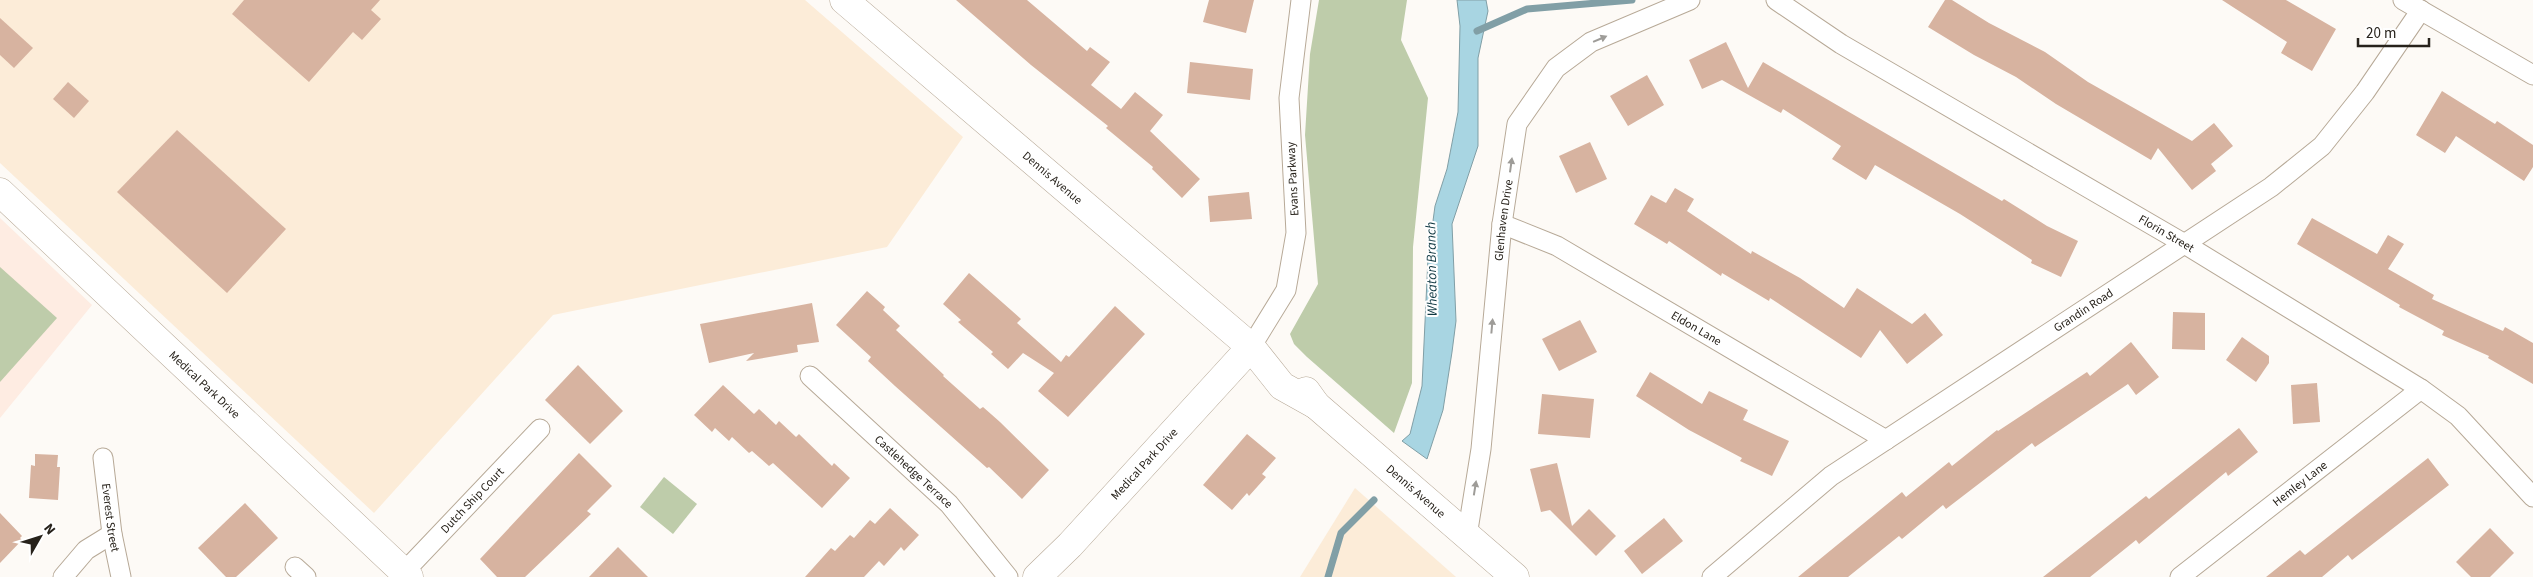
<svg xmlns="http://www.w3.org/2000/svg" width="2533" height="577" font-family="'Source Sans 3',sans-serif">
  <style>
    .built { fill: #fcecd8 }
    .education { fill: #feece2 }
    .green { fill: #beccaa }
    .water { fill: #a8d5e2; stroke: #819fa6 }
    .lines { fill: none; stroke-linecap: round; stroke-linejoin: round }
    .stream { stroke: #819fa6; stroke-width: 7 }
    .building { fill: #d7b3a0 }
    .street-casing { stroke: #b7a997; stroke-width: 21 }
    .secondary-casing { stroke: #b7a997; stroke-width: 29 }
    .street { stroke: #fff; stroke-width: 19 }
    .secondary { stroke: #fff; stroke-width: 28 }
    .oneway { fill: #9e9c98 }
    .labels { text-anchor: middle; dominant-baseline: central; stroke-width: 4; stroke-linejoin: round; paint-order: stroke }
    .street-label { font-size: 12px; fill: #27221b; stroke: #fff }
    .water-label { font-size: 14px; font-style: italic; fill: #0f3842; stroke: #fff }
  </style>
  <rect width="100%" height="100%" fill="#fdfaf6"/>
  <g class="built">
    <path d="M 0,0 L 805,0 L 963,137 L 887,247 L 553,315 L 374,513 L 0,163 Z"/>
    <path d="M 1355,488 L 1456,577 L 1300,577 Z"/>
  </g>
  <path class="education" d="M 0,218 L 92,305 L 0,418 Z"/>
  <g class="green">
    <path d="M 1319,0 L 1407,0 L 1401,40 L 1428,98 L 1413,247 L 1412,383 L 1394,433 L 1307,357 L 1294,344 L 1290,334 L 1318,284 L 1305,135 L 1310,54 Z"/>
    <path d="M 0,267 L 57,318 L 0,382 Z"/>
    <path d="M 664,477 L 697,504 L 673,534 L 640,507 Z"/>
  </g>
  <path class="water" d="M 1457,0 L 1486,0 L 1488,11 L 1478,58 L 1478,146 L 1452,224 L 1456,321 L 1452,352 L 1443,410 L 1427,459 L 1402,441 L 1410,434 L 1422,386 L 1428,258 L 1435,206 L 1447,169 L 1458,112 L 1460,26 Z"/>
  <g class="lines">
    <g class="stream">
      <path d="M 1477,31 L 1527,9 L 1632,0"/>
      <path d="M 1328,577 L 1341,533 L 1374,500"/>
    </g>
  </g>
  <g class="building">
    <path d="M 244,0 L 380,0 L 371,10 L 381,19 L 362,40 L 353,32 L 309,82 L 232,14 Z"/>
    <path d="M 956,0 L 1027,0 L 1087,51 L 1090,47 L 1110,62 L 1091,85 L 1121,109 L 1135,92 L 1163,115 L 1150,131 L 1200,179 L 1182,198 L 1152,169 L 1153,167 L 1106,128 L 1108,126 L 1031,65 Z"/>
    <path d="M 1209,0 L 1254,0 L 1246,33 L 1203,22 Z"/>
    <path d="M 1945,0 L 1952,0 L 1989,23 L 2045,52 L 2088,82 L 2192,141 L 2214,123 L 2233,146 L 2211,164 L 2216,171 L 2192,190 L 2158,148 L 2151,160 L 2056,104 L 2016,77 L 1974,55 L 1928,27 Z"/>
    <path d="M 2222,0 L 2286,0 L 2336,29 L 2312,71 L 2281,53 L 2287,42 Z"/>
    <path d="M 0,18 L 33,48 L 14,68 L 0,55 Z"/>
    <path d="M 1726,42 L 1748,88 L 1763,62 L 2002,201 L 2004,199 L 2047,226 L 2078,241 L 2061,277 L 2031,263 L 2032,260 L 1960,214 L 1875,165 L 1866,180 L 1832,159 L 1841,146 L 1783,109 L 1781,113 L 1722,80 L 1702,89 L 1689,60 Z"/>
    <path d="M 1190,62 L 1253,69 L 1250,100 L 1187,93 Z"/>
    <path d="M 1647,75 L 1664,105 L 1628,126 L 1610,96 Z"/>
    <path d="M 68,82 L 89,101 L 74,118 L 53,99 Z"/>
    <path d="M 2442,91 L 2495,124 L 2497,121 L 2533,145 L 2533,167 L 2524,181 L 2456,136 L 2445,153 L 2416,135 Z"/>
    <path d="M 177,130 L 286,229 L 227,293 L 117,192 Z"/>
    <path d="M 1590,142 L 1607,179 L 1576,193 L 1559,156 Z"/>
    <path d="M 1675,188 L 1694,199 L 1687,211 L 1751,254 L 1752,251 L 1800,278 L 1844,308 L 1857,288 L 1912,324 L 1925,313 L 1943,335 L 1907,364 L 1880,330 L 1861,358 L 1770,298 L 1769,301 L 1722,273 L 1721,276 L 1669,241 L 1667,244 L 1634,224 L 1651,195 L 1666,203 Z"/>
    <path d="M 1249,192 L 1252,219 L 1210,222 L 1208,196 Z"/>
    <path d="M 2312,218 L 2377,254 L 2388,235 L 2404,244 L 2388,269 L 2434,295 L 2432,299 L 2503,331 L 2505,327 L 2533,343 L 2533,384 L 2488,358 L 2489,356 L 2442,335 L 2444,331 L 2399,307 L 2400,305 L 2297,244 Z"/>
    <path d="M 969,273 L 1021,319 L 1017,323 L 1061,362 L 1066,355 L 1069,357 L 1115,306 L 1145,334 L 1068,417 L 1038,391 L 1054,373 L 1023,353 L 1008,369 L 991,354 L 993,352 L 958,322 L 961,320 L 943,304 Z"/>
    <path d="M 867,291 L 885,307 L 883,310 L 900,326 L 896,330 L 944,375 L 943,376 L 980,409 L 983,407 L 1000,422 L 1049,470 L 1022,499 L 989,467 L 987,468 L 895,386 L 868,361 L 871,357 L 836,325 Z"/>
    <path d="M 812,303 L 819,342 L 797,345 L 798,352 L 746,361 L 754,353 L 709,363 L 700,324 Z"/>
    <path d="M 2173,312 L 2205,313 L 2205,350 L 2172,349 Z"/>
    <path d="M 1580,320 L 1597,352 L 1559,371 L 1542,339 Z"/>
    <path d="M 2242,337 L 2269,356 L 2269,363 L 2256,382 L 2226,360 Z"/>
    <path d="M 2131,342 L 2159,377 L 2136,395 L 2128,384 L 2035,447 L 2032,443 L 1946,509 L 1943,505 L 1902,539 L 1899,536 L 1848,577 L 1798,577 L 1902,492 L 1906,497 L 1949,462 L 1952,466 L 1997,430 L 1998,431 L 2087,372 L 2090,376 Z"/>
    <path d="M 578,365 L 623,411 L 590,444 L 545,400 Z"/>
    <path d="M 1650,372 L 1702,404 L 1709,391 L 1748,410 L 1743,420 L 1789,441 L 1772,476 L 1740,461 L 1742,458 L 1689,430 L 1636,396 Z"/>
    <path d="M 2317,383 L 2320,422 L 2293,424 L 2291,385 Z"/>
    <path d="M 723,385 L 754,414 L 759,409 L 776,425 L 779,421 L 796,437 L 799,434 L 832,466 L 834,463 L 850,478 L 822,508 L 773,463 L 769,466 L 752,451 L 749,453 L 732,437 L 729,441 L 715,428 L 712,432 L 694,415 Z"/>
    <path d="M 1542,394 L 1594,399 L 1590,438 L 1538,434 Z"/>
    <path d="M 2239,428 L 2258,452 L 2228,476 L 2226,472 L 2139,544 L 2136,540 L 2090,577 L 2043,577 L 2146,496 L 2149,499 Z"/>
    <path d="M 1247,434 L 1276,458 L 1262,474 L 1266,477 L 1249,496 L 1247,493 L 1232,510 L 1203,485 Z"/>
    <path d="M 579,453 L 612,486 L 587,511 L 591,514 L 525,577 L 497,577 L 480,559 Z"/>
    <path d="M 35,454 L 58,455 L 57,467 L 60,467 L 58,500 L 29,498 L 31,465 L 35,466 Z"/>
    <path d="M 2428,458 L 2449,485 L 2352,560 L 2348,555 L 2322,577 L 2266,577 L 2300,550 L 2305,555 Z"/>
    <path d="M 1557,463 L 1572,526 L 1589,509 L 1616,536 L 1596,556 L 1550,510 L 1541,512 L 1530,469 Z"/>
    <path d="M 245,503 L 278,538 L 236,577 L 226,577 L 198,548 Z"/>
    <path d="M 890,508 L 919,535 L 904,551 L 901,547 L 884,566 L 879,561 L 864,577 L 805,577 L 831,548 L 835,551 L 850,535 L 854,538 L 870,520 L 875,524 Z"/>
    <path d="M 0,513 L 22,536 L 20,538 L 22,540 L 0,563 Z"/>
    <path d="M 1664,518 L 1683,541 L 1642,574 L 1624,551 Z"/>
    <path d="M 2490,528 L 2514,553 L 2490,577 L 2471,577 L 2456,562 Z"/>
    <path d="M 618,547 L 648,577 L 589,577 Z"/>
  </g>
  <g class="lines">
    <defs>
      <g id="street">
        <path id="s1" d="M 1776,0 L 1841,44 L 2183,243 L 2421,389 L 2458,416 L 2533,497"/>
        <path d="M 2403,0 L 2533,75"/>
        <path id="s2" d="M 1502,224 L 1557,246 L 1886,440"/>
        <path d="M 1251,347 L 1286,290 L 1296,233 L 1289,98 L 1301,0"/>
        <path id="s3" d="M 810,376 L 949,504 L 1008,577"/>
        <path id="s4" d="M 103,458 L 112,534 L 121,577"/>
        <path id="s5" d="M 1467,536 L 1481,449 L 1502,224 L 1517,124 L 1556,68 L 1591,42 L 1690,0"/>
        <path d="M 295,567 L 306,577"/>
        <path id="s6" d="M 404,572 L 540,429"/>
        <path d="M 63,577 L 86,550 L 112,534"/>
        <path id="s7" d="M 1712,577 L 1831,476 L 2271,187 L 2322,146 L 2365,92 L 2421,10"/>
        <path id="s8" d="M 2180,577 L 2421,389"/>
      </g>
      <g id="secondary">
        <path id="s9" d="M 844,0 L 1251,347 L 1282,386 L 1316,405"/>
        <path id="s10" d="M 0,192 L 409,577"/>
        <path id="s11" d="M 1306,391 L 1316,405 L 1515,577"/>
        <path id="s12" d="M 1037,577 L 1070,545 L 1251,347"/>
      </g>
    </defs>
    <use href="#street" class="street-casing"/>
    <use href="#secondary" class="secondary-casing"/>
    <use href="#street" class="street"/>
    <use href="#secondary" class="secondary"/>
  </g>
  <defs><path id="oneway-solid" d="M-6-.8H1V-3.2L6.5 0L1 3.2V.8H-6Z" transform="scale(1.25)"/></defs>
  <g class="oneway">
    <use href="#oneway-solid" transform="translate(1600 39) rotate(-23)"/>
    <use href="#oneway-solid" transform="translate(1511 165) rotate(-82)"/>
    <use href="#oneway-solid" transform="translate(1492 326) rotate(-85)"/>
    <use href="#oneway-solid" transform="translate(1475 488) rotate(-81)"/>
  </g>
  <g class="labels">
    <g class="street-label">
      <text stroke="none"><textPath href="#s9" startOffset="274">Dennis Avenue</textPath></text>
      <text transform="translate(1293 179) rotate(-93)">Evans Parkway</text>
      <text stroke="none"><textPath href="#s5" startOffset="318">Glenhaven Drive</textPath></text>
      <text stroke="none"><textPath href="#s1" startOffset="455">Florin Street</textPath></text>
      <text stroke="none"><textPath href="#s7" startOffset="458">Grandin Road</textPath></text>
      <text stroke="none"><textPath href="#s2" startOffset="221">Eldon Lane</textPath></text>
      <text stroke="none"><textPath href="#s10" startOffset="281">Medical Park Drive</textPath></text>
      <text stroke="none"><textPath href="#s12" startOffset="156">Medical Park Drive</textPath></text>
      <text stroke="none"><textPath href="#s3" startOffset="141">Castlehedge Terrace</textPath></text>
      <text stroke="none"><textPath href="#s8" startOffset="152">Hemley Lane</textPath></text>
      <text stroke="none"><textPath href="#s11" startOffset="149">Dennis Avenue</textPath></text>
      <text stroke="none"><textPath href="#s6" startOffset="99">Dutch Ship Court</textPath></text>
      <text stroke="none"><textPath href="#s4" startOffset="60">Everest Street</textPath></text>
    </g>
    <g class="water-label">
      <text transform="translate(1432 269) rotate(-91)">Wheaton Branch</text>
    </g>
  </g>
  <g transform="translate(40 537) rotate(51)" stroke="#ffffff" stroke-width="4" paint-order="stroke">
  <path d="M0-4L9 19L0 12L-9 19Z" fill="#27221b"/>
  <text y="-8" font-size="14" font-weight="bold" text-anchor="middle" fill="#27221b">N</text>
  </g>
  <path d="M2358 38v8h71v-8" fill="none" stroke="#27221b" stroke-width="2.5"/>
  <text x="2366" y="38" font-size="15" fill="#27221b" stroke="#ffffff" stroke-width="4" paint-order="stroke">20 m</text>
</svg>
